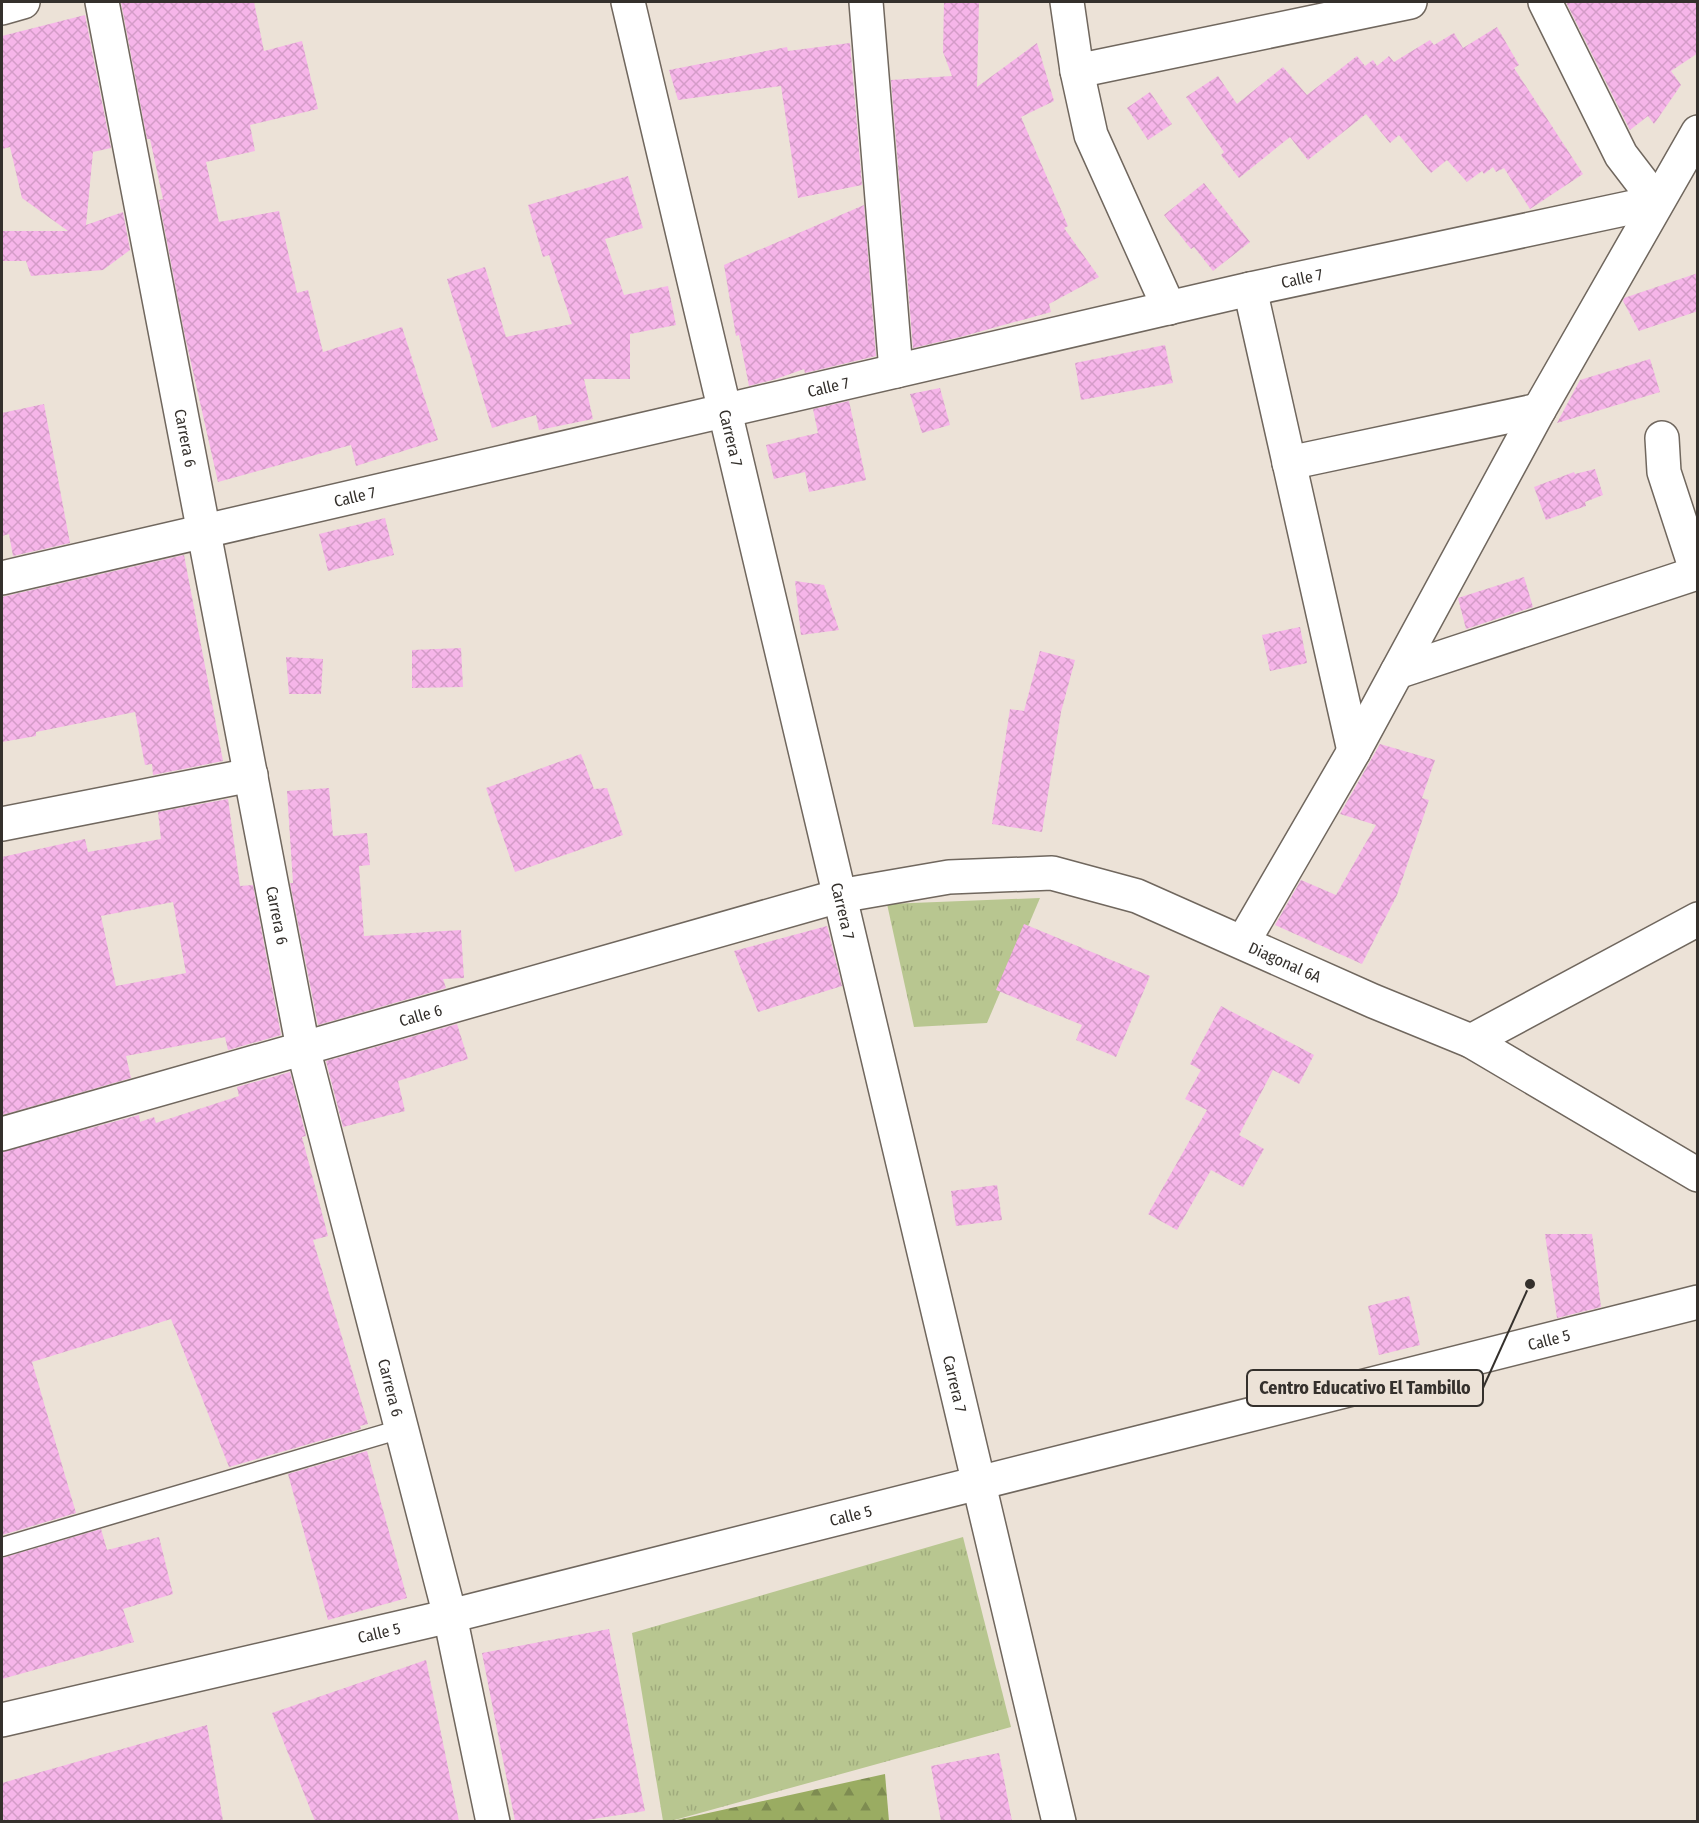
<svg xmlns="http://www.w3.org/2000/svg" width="1699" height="1823" font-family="'Fira Sans Condensed',sans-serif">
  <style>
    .grass { fill: url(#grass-tufts) }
    .forest { fill: url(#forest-firs) }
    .building { fill: url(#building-cross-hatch); fill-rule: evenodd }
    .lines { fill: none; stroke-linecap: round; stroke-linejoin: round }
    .service-casing { stroke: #70675e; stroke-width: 21 }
    .minor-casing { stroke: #70675e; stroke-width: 36 }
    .service { stroke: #fff; stroke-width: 18 }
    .minor { stroke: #fff; stroke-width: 33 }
    .labels { text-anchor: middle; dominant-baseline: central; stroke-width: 4.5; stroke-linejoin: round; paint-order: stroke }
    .street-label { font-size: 16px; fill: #34302c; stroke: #ece2d7 }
    .leader { fill: none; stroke: #34302c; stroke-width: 2 }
    .callout-dot { fill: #34302c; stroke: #ece2d7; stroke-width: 2 }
    .callout { fill: #ece2d7; stroke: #34302c; stroke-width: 2 }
    .callout-label { font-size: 18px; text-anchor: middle; font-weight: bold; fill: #34302c }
  </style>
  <defs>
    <pattern id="grass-tufts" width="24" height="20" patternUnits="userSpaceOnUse" patternTransform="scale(1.5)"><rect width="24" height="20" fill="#b8c690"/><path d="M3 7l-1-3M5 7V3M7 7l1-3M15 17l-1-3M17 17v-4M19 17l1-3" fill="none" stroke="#9faa7c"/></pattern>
    <pattern id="forest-firs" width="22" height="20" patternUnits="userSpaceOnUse" patternTransform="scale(1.5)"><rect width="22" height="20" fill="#9aac62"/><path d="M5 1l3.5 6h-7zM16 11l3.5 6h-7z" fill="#7e8c51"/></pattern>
    <pattern id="building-cross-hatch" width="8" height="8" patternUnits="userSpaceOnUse" patternTransform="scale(1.5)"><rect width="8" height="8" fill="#f6b5e9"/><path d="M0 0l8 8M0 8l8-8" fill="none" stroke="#d49cc8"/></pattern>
  </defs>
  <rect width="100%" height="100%" fill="#ece2d7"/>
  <g class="grass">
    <path d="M 1040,898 L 987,1023 L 914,1027 L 887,904 Z"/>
    <path d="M 963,1537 L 1011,1727 L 671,1821 L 663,1821 L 632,1633 Z"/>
  </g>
  <path class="forest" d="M 885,1774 L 889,1821 L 672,1821 Z"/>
  <g class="building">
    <path d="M 121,2 L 254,2 L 264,51 L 302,41 L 318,109 L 250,125 L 255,151 L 206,162 L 219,222 L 279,211 L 297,293 L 308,290 L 323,352 L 402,327 L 438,440 L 356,466 L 351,445 L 218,482 L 185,336 L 159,200 L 163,199 L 150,139 L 147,139 Z"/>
    <path d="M 944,2 L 979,2 L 977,87 L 1037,43 L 1054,101 L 1021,117 L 1068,226 L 1064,228 L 1099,277 L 1049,304 L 1051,312 L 964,336 L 913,348 L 891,80 L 952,76 L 943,52 Z"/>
    <path d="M 1566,2 L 1698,2 L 1698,53 L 1671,71 L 1681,85 L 1654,124 L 1648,116 L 1630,130 Z"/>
    <path d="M 85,15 L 111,148 L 93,152 L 86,225 L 123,212 L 130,250 L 103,270 L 31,276 L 26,261 L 2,261 L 2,231 L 68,231 L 22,198 L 10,147 L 2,149 L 2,36 Z"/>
    <path d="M 1497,27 L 1519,65 L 1514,68 L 1583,174 L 1530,209 L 1504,168 L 1496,172 L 1493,167 L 1484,174 L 1482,171 L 1467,182 L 1447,160 L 1431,173 L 1399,135 L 1390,143 L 1366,114 L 1308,160 L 1290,137 L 1239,178 L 1221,155 L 1224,152 L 1186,97 L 1218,76 L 1237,104 L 1283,67 L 1307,95 L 1357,56 L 1365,66 L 1373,60 L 1377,66 L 1389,56 L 1394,62 L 1430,40 L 1434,45 L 1454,33 L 1463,48 Z"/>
    <path d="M 850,43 L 862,185 L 798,198 L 781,86 L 678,100 L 669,70 L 787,47 L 788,51 Z"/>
    <path d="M 1150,92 L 1172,124 L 1148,140 L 1127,108 Z"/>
    <path d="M 628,176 L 643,228 L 605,239 L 624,295 L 668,286 L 676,325 L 630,334 L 630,379 L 584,379 L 593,419 L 539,430 L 536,415 L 492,428 L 447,279 L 485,267 L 506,337 L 572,324 L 549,255 L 543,257 L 528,205 Z"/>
    <path d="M 1204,183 L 1250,242 L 1213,271 L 1194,247 L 1191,249 L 1164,215 Z"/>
    <path d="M 864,205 L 876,356 L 805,373 L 804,369 L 776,379 L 749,386 L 739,335 L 736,336 L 724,265 Z"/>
    <path d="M 1698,273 L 1698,311 L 1639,331 L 1623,301 L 1624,298 Z"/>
    <path d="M 1165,345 L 1173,383 L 1081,400 L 1075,363 Z"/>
    <path d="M 1650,359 L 1660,392 L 1557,423 L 1580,380 Z"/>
    <path d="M 940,388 L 950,425 L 922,433 L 910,394 Z"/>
    <path d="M 849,401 L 866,480 L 809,492 L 805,472 L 774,479 L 766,445 L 818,433 L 813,409 Z"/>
    <path d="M 44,404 L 70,543 L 13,556 L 9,534 L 2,536 L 2,413 Z"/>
    <path d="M 1595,469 L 1603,495 L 1585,502 L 1586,506 L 1546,520 L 1534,487 L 1574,472 L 1575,474 Z"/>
    <path d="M 385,518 L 394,555 L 328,571 L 319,534 Z"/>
    <path d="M 184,555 L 223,761 L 153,775 L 152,764 L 145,765 L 135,712 L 36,732 L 36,736 L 2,742 L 2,597 Z"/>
    <path d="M 1524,577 L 1533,607 L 1466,629 L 1458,598 Z"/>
    <path d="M 795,581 L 824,585 L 839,630 L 801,635 Z"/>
    <path d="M 1300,627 L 1307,663 L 1270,671 L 1262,635 Z"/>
    <path d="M 461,648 L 463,687 L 412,688 L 412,650 Z"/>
    <path d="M 1040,651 L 1075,660 L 1061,712 L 1042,832 L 992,824 L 1010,709 L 1024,711 Z"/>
    <path d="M 286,657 L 323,659 L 321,694 L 289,694 Z"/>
    <path d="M 1380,744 L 1435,760 L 1422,798 L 1429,800 L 1397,895 L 1362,964 L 1275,925 L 1301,880 L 1336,895 L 1376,825 L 1340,814 Z"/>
    <path d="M 581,754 L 594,789 L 607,788 L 623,835 L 515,872 L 486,788 Z"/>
    <path d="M 329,788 L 333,836 L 367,833 L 370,865 L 359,866 L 364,936 L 461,930 L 464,978 L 443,979 L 446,988 L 318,1025 L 290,883 L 293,883 L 287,791 Z"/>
    <path d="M 228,799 L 240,886 L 253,885 L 281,1035 L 228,1050 L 225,1037 L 126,1056 L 131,1078 L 2,1115 L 2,857 L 85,839 L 88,852 L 161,839 L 158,812 ZM 173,902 L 186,973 L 116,986 L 101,916 Z"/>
    <path d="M 1024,924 L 1150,976 L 1116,1057 L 1076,1040 L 1082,1025 L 996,990 Z"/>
    <path d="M 827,926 L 842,986 L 758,1012 L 734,951 Z"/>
    <path d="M 1221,1006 L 1314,1055 L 1299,1084 L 1273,1070 L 1239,1135 L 1264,1149 L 1243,1187 L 1211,1170 L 1177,1230 L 1148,1214 L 1207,1110 L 1185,1099 L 1201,1070 L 1190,1064 Z"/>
    <path d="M 457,1024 L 468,1059 L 398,1081 L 405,1111 L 343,1127 L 326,1061 Z"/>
    <path d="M 290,1072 L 306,1136 L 302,1137 L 328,1236 L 313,1240 L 368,1424 L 360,1426 L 361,1429 L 229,1467 L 171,1319 L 32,1362 L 76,1513 L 2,1535 L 2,1152 L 139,1115 L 140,1122 L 154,1117 L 156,1123 L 239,1096 L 237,1087 Z"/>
    <path d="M 997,1185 L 1002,1220 L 956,1226 L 951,1191 Z"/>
    <path d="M 1545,1234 L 1592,1234 L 1601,1307 L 1557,1318 Z"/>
    <path d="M 1409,1296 L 1420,1345 L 1379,1355 L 1368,1306 Z"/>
    <path d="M 367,1451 L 407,1598 L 328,1620 L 288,1474 Z"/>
    <path d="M 101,1529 L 107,1550 L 159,1537 L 173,1594 L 123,1609 L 134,1642 L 2,1679 L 2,1558 Z"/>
    <path d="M 609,1629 L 645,1811 L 580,1821 L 515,1821 L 482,1653 Z"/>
    <path d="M 426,1660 L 459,1821 L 315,1821 L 272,1713 Z"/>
    <path d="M 207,1725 L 223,1821 L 2,1821 L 2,1783 Z"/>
    <path d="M 999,1753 L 1012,1821 L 941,1821 L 931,1766 Z"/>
  </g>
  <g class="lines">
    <defs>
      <path id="service" d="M 2,1547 L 401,1429"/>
      <g id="minor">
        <path id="s1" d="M 102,2 L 303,1048 L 450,1616 L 493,1822"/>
        <path id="s2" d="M 628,2 L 1059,1822"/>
        <path d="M 866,2 L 896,371"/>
        <path d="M 1067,2 L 1077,71 L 1091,135 L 1169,308"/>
        <path d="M 2,8 L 23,2"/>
        <path d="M 1077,71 L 1410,2"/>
        <path d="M 1250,289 L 1354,751"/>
        <path d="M 1289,463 L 1539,410"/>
        <path id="s3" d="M 2,578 L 1250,289 L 1657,202 L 1621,155 L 1545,2"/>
        <path d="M 1397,672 L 1697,573 L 1664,472 L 1662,438"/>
        <path d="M 2,824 L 251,775"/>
        <path d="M 1243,942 L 1354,751 L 1539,410 L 1698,132"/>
        <path d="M 1471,1041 L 1698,919"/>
        <path id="s4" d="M 2,1134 L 839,896 L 949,877 L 1052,873 L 1137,896 L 1373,1001 L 1471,1041 L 1698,1175"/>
        <path id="s5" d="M 2,1720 L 450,1616 L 1698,1302"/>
      </g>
    </defs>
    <use href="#service" class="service-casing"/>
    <use href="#minor" class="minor-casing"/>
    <use href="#service" class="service"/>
    <use href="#minor" class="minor"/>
  </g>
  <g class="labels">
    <g class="street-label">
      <text stroke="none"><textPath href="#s3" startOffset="1334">Calle 7</textPath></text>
      <text stroke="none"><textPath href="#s3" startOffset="848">Calle 7</textPath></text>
      <text stroke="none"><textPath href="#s1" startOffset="444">Carrera 6</textPath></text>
      <text stroke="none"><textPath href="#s2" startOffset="448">Carrera 7</textPath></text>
      <text stroke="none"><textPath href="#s3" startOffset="362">Calle 7</textPath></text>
      <text stroke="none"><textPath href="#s2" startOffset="934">Carrera 7</textPath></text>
      <text stroke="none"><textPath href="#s1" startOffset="930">Carrera 6</textPath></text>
      <text stroke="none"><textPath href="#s4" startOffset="1335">Diagonal 6A</textPath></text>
      <text stroke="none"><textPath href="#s4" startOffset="435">Calle 6</textPath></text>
      <text stroke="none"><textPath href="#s5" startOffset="1593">Calle 5</textPath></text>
      <text stroke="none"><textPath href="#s2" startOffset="1420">Carrera 7</textPath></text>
      <text stroke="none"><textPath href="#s1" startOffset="1416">Carrera 6</textPath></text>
      <text stroke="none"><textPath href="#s5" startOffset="873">Calle 5</textPath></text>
      <text stroke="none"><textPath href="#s5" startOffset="387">Calle 5</textPath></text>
    </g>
  </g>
  <path class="leader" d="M1530 1284L1483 1388"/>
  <circle class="callout-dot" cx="1530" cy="1284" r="6"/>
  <rect class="callout" x="1247" y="1370" width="236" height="36" rx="6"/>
  <g class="callout-label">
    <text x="1365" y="1394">Centro Educativo El Tambillo</text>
  </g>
  <rect width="1699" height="1823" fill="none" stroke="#34302c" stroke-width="6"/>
</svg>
